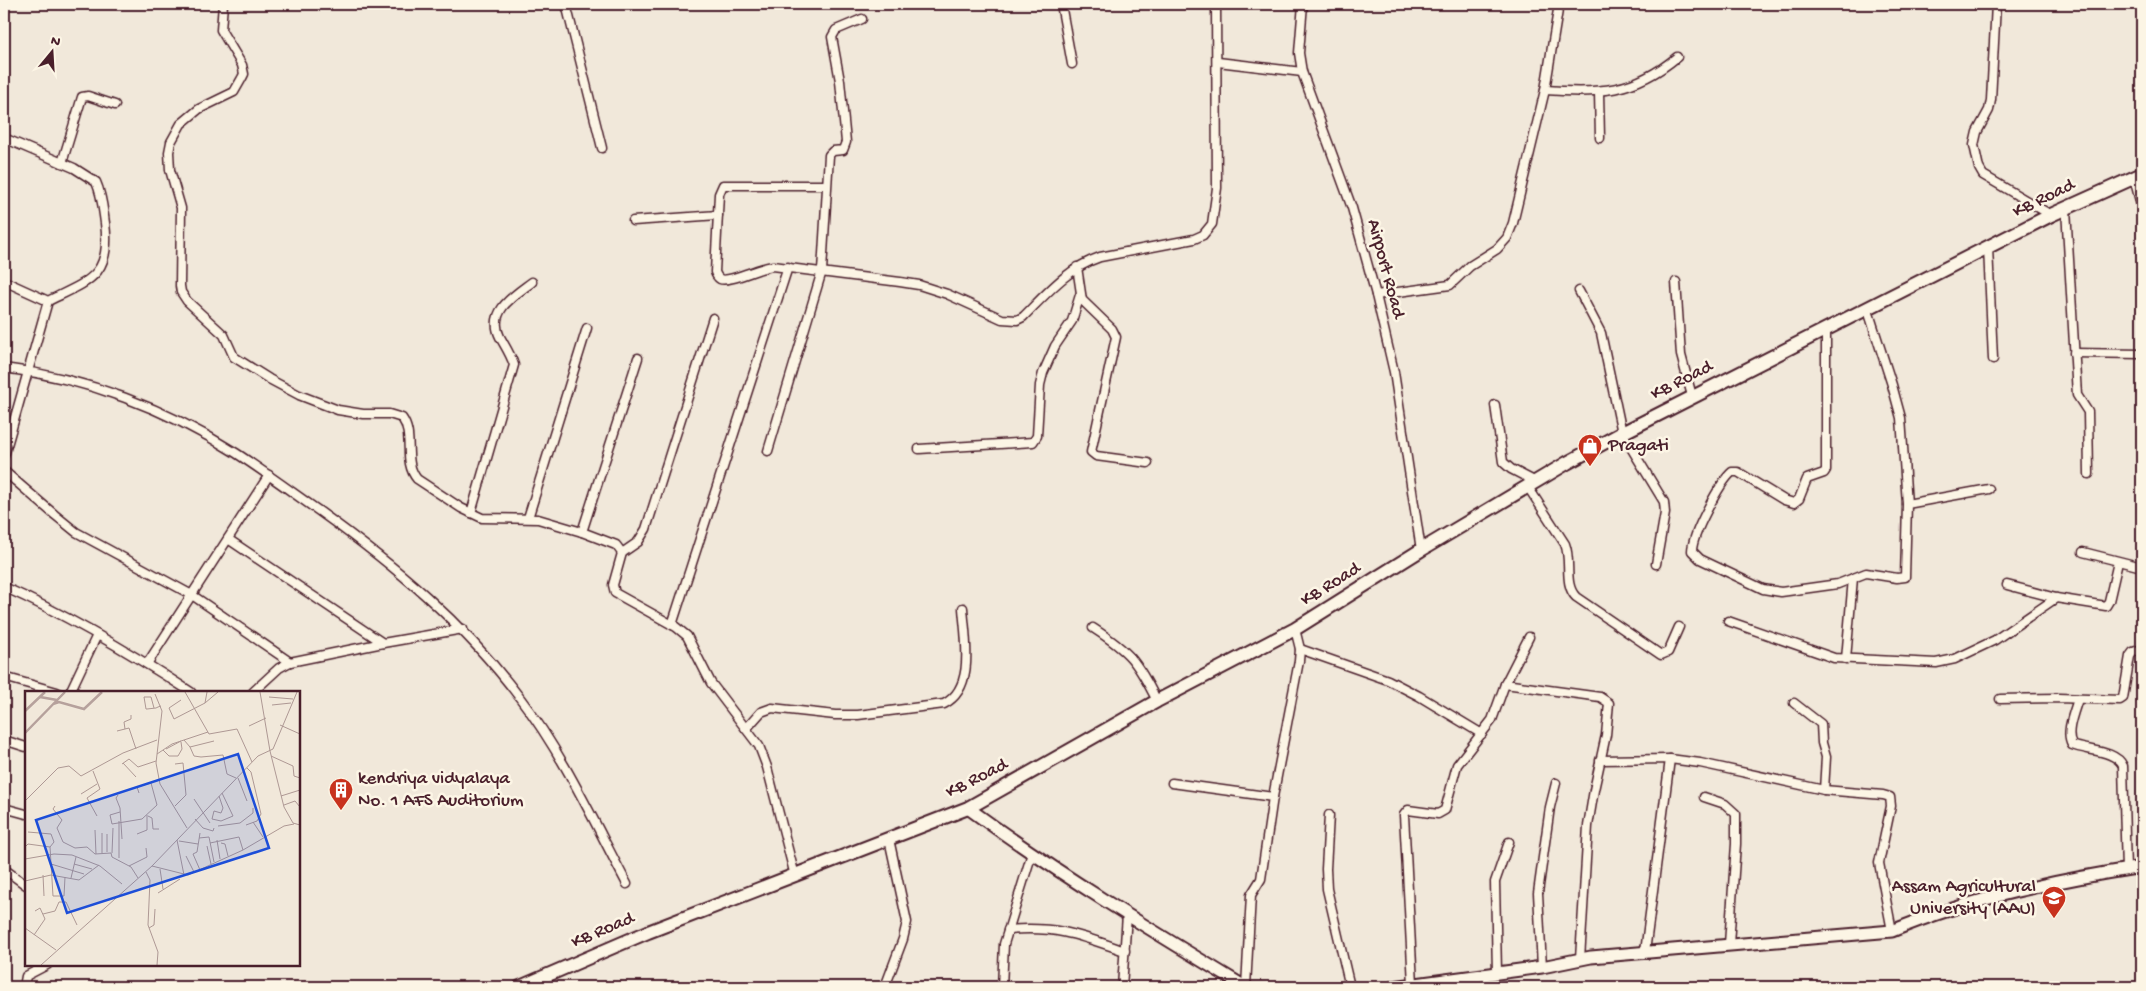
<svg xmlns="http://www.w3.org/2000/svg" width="2146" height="991" font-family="'Gochi Hand',sans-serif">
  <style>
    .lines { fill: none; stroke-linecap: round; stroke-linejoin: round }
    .minor-casing { stroke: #4a1f2b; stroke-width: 11 }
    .secondary-casing { stroke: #4a1f2b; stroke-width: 15 }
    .primary-casing { stroke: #4a1f2b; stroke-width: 16 }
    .minor { stroke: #fcf5e5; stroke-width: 8 }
    .secondary { stroke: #fcf5e5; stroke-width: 11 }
    .primary { stroke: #fcf5e5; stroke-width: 12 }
    .labels { text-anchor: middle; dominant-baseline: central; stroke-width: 5; stroke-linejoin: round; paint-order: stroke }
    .street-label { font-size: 19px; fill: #4a1f2b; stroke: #fcf5e5 }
    .poi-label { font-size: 19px; fill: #4a1f2b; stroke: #fcf5e5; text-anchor: start }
    .inset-river { fill: none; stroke: #b6a19c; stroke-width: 2.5 }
    .inset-road { fill: none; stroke: #ae9894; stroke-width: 1 }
    .view { fill: #1d4ed8; fill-opacity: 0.15; stroke: #1d4ed8; stroke-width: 2.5 }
    .inset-edge { fill: none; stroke: #4a1f2b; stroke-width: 2.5 }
  </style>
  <rect width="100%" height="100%" fill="#f1e8da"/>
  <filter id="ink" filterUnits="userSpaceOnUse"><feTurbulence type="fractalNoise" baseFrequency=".02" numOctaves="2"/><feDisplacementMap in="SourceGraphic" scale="10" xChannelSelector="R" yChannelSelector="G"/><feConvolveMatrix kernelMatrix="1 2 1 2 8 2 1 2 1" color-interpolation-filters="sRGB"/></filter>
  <g filter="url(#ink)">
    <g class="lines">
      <defs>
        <g id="minor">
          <path d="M 223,4 L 221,30 L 242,65 L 244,74 L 242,78 L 234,92 L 199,109 L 181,124 L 171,142 L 169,152 L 170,170 L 181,208 L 180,286 L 181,292 L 187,301 L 224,335 L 234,357 L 269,379 L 299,395 L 338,410 L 363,414 L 389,414 L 402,418 C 415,436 402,461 417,479 L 461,508 L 482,518 L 538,519 L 582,532 L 616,545 L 622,553 L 613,585 L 615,593 L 676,627 L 687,636 L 711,683 L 759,746 L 767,767 L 795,876"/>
          <path d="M 566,4 L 602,148"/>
          <path d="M 1061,4 L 1072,64"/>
          <path d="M 1303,4 L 1299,53 L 1302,72 L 1352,208 L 1376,295 L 1394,372 L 1421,550"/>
          <path d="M 1996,4 L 1991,100 L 1989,110 L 1977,132 L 1974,145 L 1979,168 L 1983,175 L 2051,215"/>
          <path d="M 1218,62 L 1302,72"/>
          <path d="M 1545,90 C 1598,94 1634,93 1677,57"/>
          <path d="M 1599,92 L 1600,138"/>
          <path d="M 4,138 L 74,168 L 96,182 C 102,195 103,209 105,223 C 112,276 89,281 48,301 L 4,281"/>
          <path d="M 62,163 L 82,97 L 88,96 L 115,105"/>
          <path d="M 2134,178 L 2142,209"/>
          <path d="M 826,185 L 723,185 L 719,194 L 715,272 C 716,275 717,277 720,279 C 729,283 760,267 773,266 L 900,282 L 919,285 L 947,294 L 1002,319 L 1017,320 L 1023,317 C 1047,293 1068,268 1100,257 L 1194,239 L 1203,235 L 1212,224 L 1217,188 L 1216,4"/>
          <path d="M 2066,209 L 2077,395 L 2088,412 L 2089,474"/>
          <path d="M 633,221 L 718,215"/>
          <path d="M 1988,247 L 1993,359"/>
          <path d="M 1077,267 L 1082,300 L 1112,329 L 1116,337 L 1091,452 L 1096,456 L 1148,463"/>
          <path d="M 1676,282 L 1681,355 L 1692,396"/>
          <path d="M 1579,291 L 1601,333 L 1622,433 L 1664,502 L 1665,513 L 1656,564"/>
          <path d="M 1376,295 L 1450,285 L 1470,266 L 1497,249 L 1507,238 L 1513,223 L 1545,90 L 1559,4"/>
          <path d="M 1826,328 L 1826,470 L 1824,473 L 1807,479 L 1799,499 L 1794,503 L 1784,500 L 1738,472 L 1732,472 C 1720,482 1692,535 1692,551 L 1700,559 L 1763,589 L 1781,592 L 1838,584 L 1866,573 L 1897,578 L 1905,577 L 1907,504 L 1901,418 L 1892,385 L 1867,307"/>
          <path d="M 2074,353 L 2142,354"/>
          <path d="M 4,368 C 86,378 167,409 236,453 C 265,472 292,492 319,511 C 394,565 464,623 520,698 C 563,754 594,822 627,884"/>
          <path d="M 1495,405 L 1503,462 L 1511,469 L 1536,482"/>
          <path d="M 919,449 L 1033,442 L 1037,436 L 1040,385 L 1043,373 L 1055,346 L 1072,321 L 1080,295"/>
          <path d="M 768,451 L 822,271 L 829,155 L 833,151 L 843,150 L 846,142 L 840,81 L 832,37 L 836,30 L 862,19"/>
          <path d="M 4,456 L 48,301"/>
          <path d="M 4,471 L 55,515 L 76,532 L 192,595 L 290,662"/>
          <path d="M 1528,487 L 1565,544 C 1572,561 1563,584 1576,597 L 1661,655 L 1668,652 L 1679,627"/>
          <path d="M 1907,504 L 1989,489"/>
          <path d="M 471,513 L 514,365 C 511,355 505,346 500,337 C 487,311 515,295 532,282"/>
          <path d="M 528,518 L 587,328"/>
          <path d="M 582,532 L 638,358"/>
          <path d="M 228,539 L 383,643"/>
          <path d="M 2083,552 L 2142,567"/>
          <path d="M 622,553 L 638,542 L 646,529 L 713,318"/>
          <path d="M 2007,585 L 2056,598 L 2106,606 L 2109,601 L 2118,562"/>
          <path d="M 4,587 C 69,616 131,653 191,692"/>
          <path d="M 1728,621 L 1834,658 L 1936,663 L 1955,659 L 1995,640 L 2056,598"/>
          <path d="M 672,625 L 788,267"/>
          <path d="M 1093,628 C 1130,652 1137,661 1157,701"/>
          <path d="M 1300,649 L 1388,680 L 1419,696 L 1482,734"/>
          <path d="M 1846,659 L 1853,578"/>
          <path d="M 147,664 L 269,475"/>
          <path d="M 4,677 L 57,692"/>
          <path d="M 1505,684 L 1600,697 L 1609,703 L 1606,735 L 1594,790 L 1588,826 L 1580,959"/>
          <path d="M 70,692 L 97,635"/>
          <path d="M 253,692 L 279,668 L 290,662 L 383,643 L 463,629"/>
          <path d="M 2000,699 L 2058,698 L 2120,700 L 2123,698 L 2130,656 L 2133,652 L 2142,649"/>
          <path d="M 2078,699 C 2074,712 2065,733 2072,745 C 2087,751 2116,750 2123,766 L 2126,870"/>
          <path d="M 1794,703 L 1821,724 L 1822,743 L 1826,757 L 1824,790"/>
          <path d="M 746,729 L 761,712 L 772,708 L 835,715 L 858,715 L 944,704 C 976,688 965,638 963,608"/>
          <path d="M 4,740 L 26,747"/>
          <path d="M 1600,760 L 1670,759 L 1700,763 L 1824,790 L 1883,795 L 1890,797 L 1891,806 L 1879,863 L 1892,931"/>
          <path d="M 1172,783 L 1273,797"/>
          <path d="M 1704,797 L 1725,804 L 1736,814 L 1736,844 L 1729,944"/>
          <path d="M 4,808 L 26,814"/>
          <path d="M 1329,815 L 1326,869 L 1327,889 L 1350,987"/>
          <path d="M 4,869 L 26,885"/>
          <path d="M 1008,930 C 1058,926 1079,935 1125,951"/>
          <path d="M 1645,952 L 1670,759"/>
          <path d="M 1542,967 L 1538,893 L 1550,807 L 1556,783"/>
          <path d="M 1497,972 L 1495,882 L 1509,842"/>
          <path d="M 1413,984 L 1404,815 L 1408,810 L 1438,814 L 1445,810 L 1457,765 L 1492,720 L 1505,684 L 1529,637"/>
          <path d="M 24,987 L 26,976 L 47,965"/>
          <path d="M 885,987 L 903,939 L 907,922 L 889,839"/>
          <path d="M 1002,987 L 1004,944 L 1032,853"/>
          <path d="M 1122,987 L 1127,915"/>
          <path d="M 1246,987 L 1251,895 L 1261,879 L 1273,797 L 1299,661 L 1300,649 L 1295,629"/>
        </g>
        <g id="secondary">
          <path d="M 968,808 C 1057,873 1151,930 1245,987"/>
          <path d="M 1393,987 L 1542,967 L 1591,957 L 1892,931 C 1971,898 2058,880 2142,867"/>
        </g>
        <path id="primary" d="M 520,987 L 648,932 L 968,808 L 1157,701 L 1295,629 L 1421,550 L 1567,463 L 1622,433 L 2051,215 L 2142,174"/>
      </defs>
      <use href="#minor" class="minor-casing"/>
      <use href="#secondary" class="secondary-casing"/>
      <use href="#primary" class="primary-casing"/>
      <use href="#minor" class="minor"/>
      <use href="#secondary" class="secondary"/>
      <use href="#primary" class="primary"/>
    </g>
  </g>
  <defs>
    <symbol id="shop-pin" viewBox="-11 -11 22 30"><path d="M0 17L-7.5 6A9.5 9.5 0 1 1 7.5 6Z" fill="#c8321e" stroke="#fcf5e5"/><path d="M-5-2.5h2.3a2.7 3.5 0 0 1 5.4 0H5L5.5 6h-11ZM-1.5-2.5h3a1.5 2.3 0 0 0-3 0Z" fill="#fff"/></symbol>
    <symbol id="building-pin" viewBox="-11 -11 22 30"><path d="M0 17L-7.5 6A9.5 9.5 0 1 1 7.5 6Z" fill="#c8321e" stroke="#fcf5e5"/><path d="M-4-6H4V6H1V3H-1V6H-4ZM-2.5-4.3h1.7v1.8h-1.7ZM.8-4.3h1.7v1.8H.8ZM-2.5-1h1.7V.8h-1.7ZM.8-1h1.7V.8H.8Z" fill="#fff"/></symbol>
    <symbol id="university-pin" viewBox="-11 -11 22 30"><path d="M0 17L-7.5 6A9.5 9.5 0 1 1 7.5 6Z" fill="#c8321e" stroke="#fcf5e5"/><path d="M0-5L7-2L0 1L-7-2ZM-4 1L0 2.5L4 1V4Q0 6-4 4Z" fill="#fff"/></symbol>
  </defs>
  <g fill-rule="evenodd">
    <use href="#shop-pin" x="1576" y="432" width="28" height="38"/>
    <use href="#building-pin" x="327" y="776" width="28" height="38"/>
    <use href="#university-pin" x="2040" y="884" width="28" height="38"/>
  </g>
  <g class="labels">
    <g class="street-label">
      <text transform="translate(2044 199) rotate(-26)">KB Road</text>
      <text transform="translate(1385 269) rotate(75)">Airport Road</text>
      <text transform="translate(1682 381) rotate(-27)">KB Road</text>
      <text transform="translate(1331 585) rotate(-32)">KB Road</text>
      <text transform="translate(977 779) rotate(-27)">KB Road</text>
      <text transform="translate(603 931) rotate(-23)">KB Road</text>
    </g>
    <g class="poi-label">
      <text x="1608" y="446">Pragati</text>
      <text x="358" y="779">kendriya vidyalaya<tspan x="358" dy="22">No. 1 AFS Auditorium</tspan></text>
      <text x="2036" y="887" text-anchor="end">Assam Agricultural<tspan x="2036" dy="22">University (AAU)</tspan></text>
    </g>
  </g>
  <g transform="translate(25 691)">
    <rect width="275" height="275" fill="#f1e8da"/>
    <path class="inset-river" d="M 15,6 L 32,9M 28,13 L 34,11 L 59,18 L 77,1M 0,20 L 20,1M 0,42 L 40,1"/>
    <path class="inset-road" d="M 160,1 L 184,43 L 212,38 L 227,71M 235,1 L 245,60M 130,3 L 137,20 L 131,72 L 135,93 L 162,137M 244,6 L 268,8M 156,9 L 144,17 L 149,28 L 180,12 L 182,1M 180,12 L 193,1M 247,14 L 266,12M 129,17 L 126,6 L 119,6 L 121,18 L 122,18 L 131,17 L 133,16 L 136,15M 255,34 L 275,43M 224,35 L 241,27M 100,38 L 99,31 L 106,28 L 106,24M 92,40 L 104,37 L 111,58M 159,49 L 165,56 L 189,50M 165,56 L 169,65 L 176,66 L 198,64 L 202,83 L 211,87M 141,58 L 156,50M 138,59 L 144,65 L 153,65 L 157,58 L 156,51M 245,60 L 259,116 L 268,132 L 275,134M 132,63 L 147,53 L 183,41M 246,65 L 268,75 L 269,85 L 275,87M 98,72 L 111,86M 97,73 L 104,68 L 113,76 L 131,70M 68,80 L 75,98 L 62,107 L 72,125M 213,87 L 222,110M 56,103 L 72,93M 93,104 L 91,107 L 95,117 L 97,148M 194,105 L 198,117 L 196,122 L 189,120 L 187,128 L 196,130 L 208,125 L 197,102M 256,105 L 275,99M 169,108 L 185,132M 0,110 L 33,77 L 44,75 L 56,85 L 98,62 L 132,49M 259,114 L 270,110 L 275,116M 30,115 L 28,118 L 37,129 L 32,137 L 38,151 L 50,157 L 62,156 L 70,163 L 86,162 L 87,166 L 106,176 L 113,187M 150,115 L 161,104 L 158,72 L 150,73M 95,121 L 85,124 L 87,133 L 117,128 L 132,114 L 126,92 L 112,96 L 114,102M 123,125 L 127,127 L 128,138 L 134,138M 170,128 L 178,137 L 188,140 L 189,137M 94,130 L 94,167M 228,131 L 238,146M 221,134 L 232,130 L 236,123 L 226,81 L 222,77M 193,135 L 215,132 L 228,122 L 228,117M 70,139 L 71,163M 77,142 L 77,162M 82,143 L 82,161M 112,143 L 122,139 L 122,124M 174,147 L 184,146 L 189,171M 152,149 L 159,184M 192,149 L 195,168M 154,150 L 173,153M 185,152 L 214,146 L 218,159M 196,152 L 200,153 L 203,165M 182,155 L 186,173M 0,156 L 3,153 L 25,156 L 29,151 L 26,143 L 3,141M 25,156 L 28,205 L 39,205 L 40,186M 87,162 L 88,137M 161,165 L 169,181M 0,168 L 29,163 L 47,164 L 75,175 L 97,193M 26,173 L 59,183M 49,173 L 67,178M 104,175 L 122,166 L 121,157M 127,175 L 163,184 L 218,159 L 259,135 L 269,133M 135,178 L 138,198M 175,179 L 168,163 L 172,161 L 175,142M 121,181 L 125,189 L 123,234 L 133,261 L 132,274M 18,184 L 19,205M 46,187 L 51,166M 0,190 L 26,184 L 54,189 L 74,174M 133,202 L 155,188M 18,223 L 30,220 L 34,211 L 41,211 L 52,234M 0,237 L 31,259M 124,237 L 129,234 L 130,218M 9,244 L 20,228 L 15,217 L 10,220M 16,274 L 127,175 L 233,65 L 248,58 L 272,1"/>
    <path class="view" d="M 213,63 L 244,157 L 42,222 L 11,129 Z"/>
    <rect width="275" height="275" class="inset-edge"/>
  </g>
  <rect width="2146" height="991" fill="none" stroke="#fcf5e5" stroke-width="20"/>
  <rect x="10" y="10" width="2126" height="971" fill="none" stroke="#4a1f2b" stroke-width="2" filter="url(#ink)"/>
  <g transform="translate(52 52) rotate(18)" stroke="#fcf5e5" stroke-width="4" paint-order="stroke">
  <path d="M0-4L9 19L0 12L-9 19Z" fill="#4a1f2b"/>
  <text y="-8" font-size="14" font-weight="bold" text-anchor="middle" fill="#4a1f2b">N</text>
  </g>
</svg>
